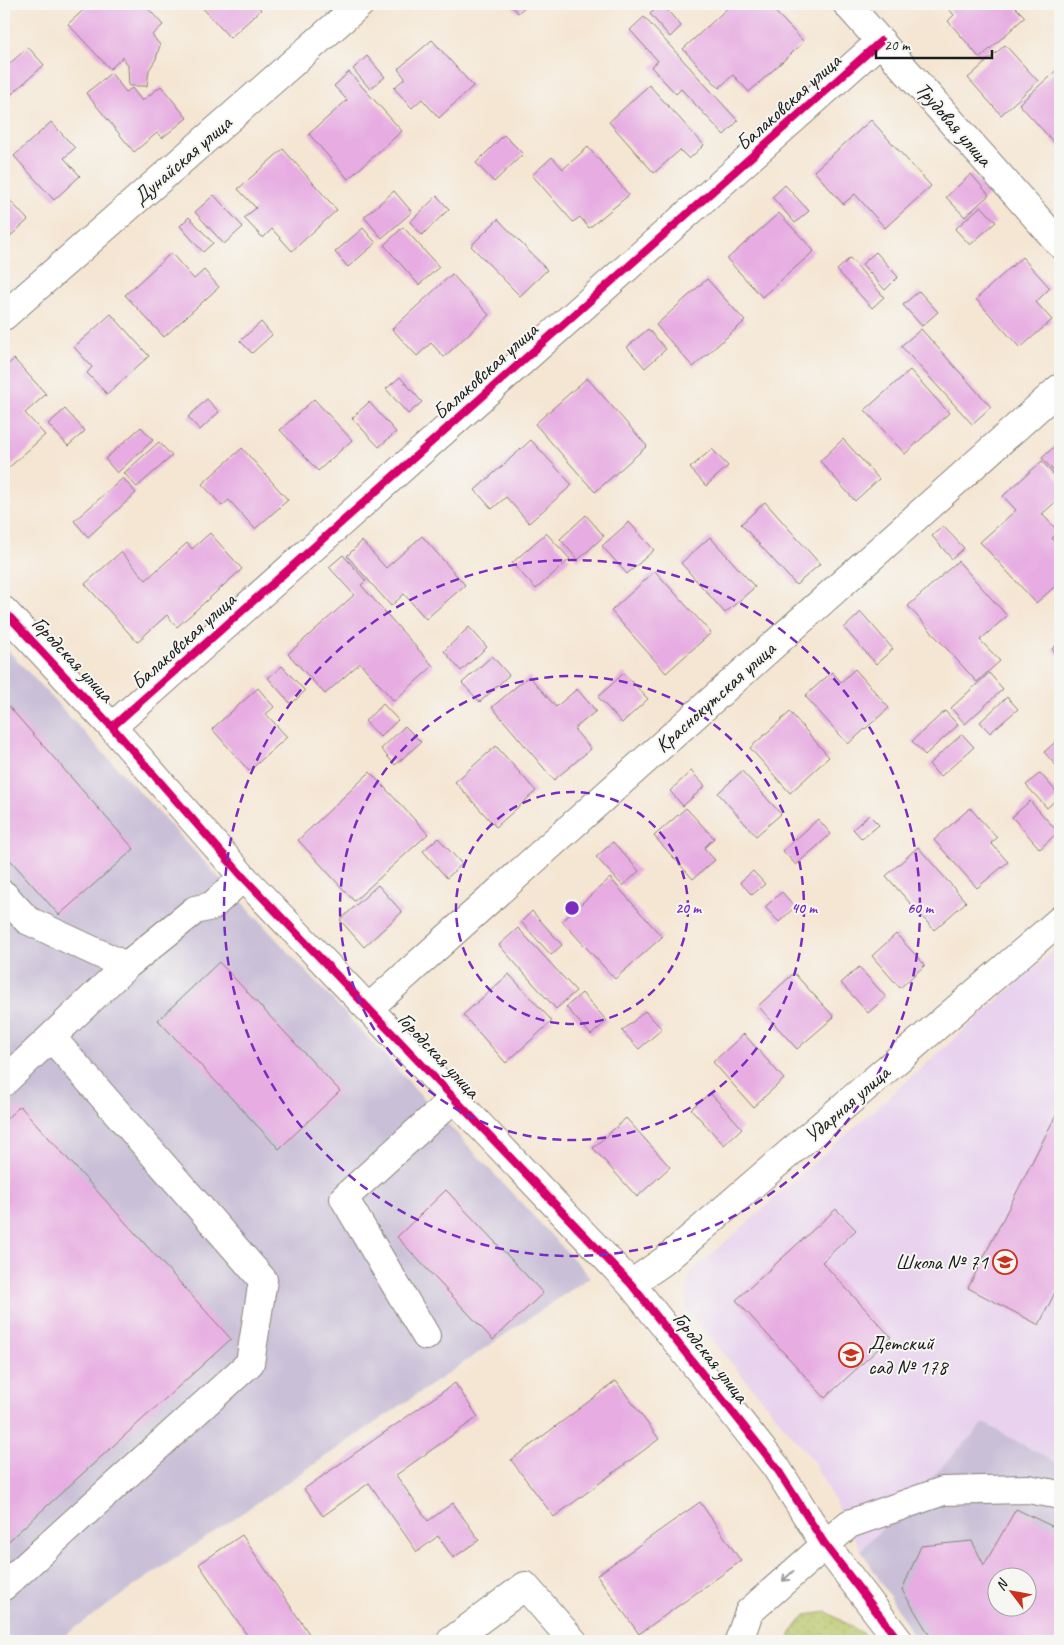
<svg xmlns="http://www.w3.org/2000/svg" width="1064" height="1645" font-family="Caveat,sans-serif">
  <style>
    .built { fill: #e8d2ee }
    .industrial { fill: #c9bfd7; fill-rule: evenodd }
    .grass { fill: url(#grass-dots); stroke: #6b7242 }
    .building { fill: #e7ade2; fill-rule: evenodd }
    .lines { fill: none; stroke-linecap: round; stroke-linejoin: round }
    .minor-casing { stroke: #888178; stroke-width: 30 }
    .minor { stroke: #fff; stroke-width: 28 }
    .cycleway-casing { stroke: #f6f6f2; stroke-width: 11 }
    .cycleway { stroke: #d6006c; stroke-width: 8 }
    .oneway { stroke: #999 }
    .ring { fill: none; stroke: #7b2cbf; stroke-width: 2.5; stroke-dasharray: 9 6 }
    .labels { text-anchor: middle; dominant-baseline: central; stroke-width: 4; stroke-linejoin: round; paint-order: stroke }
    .street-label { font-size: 21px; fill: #1c1c1c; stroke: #f6f6f2 }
    .poi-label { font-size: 21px; fill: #1c1c1c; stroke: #f6f6f2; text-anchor: end }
    .centre { fill: #7b2cbf; stroke: #f6f6f2; stroke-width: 2.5 }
    .ring-label { font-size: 15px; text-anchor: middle; font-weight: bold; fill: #7b2cbf; stroke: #f6f6f2; stroke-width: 4; stroke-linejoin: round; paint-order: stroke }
  </style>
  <defs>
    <pattern id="grass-dots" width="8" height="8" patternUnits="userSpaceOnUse" patternTransform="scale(1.25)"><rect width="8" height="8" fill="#bac769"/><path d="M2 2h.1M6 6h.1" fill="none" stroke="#9faa5a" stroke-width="1.8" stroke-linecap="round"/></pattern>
  </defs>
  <rect width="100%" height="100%" fill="#f6f6f2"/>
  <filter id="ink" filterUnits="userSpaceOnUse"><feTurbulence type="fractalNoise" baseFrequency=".02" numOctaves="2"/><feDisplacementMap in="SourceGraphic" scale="10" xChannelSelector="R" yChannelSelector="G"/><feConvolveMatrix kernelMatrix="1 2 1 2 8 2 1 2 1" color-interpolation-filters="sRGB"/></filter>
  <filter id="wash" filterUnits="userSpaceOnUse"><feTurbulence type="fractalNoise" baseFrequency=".0096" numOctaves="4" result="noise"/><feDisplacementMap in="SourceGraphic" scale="20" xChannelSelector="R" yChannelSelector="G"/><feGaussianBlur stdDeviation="1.12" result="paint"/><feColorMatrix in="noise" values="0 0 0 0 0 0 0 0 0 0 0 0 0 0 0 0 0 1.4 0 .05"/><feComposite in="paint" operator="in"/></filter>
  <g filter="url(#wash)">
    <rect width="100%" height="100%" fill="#f5e6d3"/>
    <path class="built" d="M 1060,945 L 1060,1465 L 984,1423 L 861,1550 L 811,1458 L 687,1310 L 686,1295 L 690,1273 Z"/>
    <g class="industrial">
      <path d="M 4,646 L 590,1277 L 136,1585 L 57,1641 L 4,1641 Z"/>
      <path d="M 984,1423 L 1060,1465 L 1060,1641 L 917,1641 L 861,1550 ZM 996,1578 L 1026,1578 L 1026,1608 L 996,1608 Z"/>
    </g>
    <path class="grass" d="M 827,1612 L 863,1634 L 870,1641 L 790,1641 L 790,1634 L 805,1615 Z"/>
    <g id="blocks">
      <g class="building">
        <path d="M 90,4 L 144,4 L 163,25 L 152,35 L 160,45 L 156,59 L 149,70 L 147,86 L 129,86 L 128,66 L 123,57 L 110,69 L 68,24 Z"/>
        <path d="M 199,4 L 256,4 L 261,10 L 230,38 Z"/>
        <path d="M 510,4 L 528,4 L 518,13 Z"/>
        <path d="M 662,4 L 681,26 L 670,37 L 650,14 Z"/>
        <path d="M 732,4 L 768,4 L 804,42 L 749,92 L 733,75 L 719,88 L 683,49 Z"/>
        <path d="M 952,4 L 1012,4 L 1025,17 L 980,58 L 948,21 L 954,15 L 948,8 Z"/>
        <path d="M 644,17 L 738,121 L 724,135 L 681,89 L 676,94 L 651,67 L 658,61 L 630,30 Z"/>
        <path d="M 432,40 L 473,86 L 439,118 L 422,99 L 412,108 L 394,88 L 405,78 L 398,69 Z"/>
        <path d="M 1005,45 L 1038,81 L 1001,115 L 968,78 Z"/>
        <path d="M 28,47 L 44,65 L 4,101 L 4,69 Z"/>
        <path d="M 367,56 L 385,77 L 370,89 L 353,69 Z"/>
        <path d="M 1060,67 L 1060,149 L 1019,104 Z"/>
        <path d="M 349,72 L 402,131 L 348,179 L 309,134 L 347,100 L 334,86 Z"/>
        <path d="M 111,73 L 126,92 L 132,88 L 142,101 L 161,86 L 187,118 L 162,138 L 157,133 L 134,152 L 86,93 Z"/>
        <path d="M 649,85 L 704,145 L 689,159 L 680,150 L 654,173 L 609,122 Z"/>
        <path d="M 871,120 L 931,186 L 885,228 L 855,194 L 843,204 L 814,171 Z"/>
        <path d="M 51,122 L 75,148 L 64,158 L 80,176 L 54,200 L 14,156 Z"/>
        <path d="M 504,135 L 523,154 L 494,182 L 476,163 Z"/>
        <path d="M 588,147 L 629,195 L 589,228 L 580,217 L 573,222 L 532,175 L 552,157 L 563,169 Z"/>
        <path d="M 283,149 L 337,210 L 292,251 L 272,229 L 263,238 L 244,218 L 256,208 L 238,189 Z"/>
        <path d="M 971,174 L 989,195 L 965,217 L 946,197 Z"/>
        <path d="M 785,185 L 809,211 L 795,223 L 772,197 Z"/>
        <path d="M 394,191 L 412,212 L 382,238 L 364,217 Z"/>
        <path d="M 4,194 L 28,220 L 4,242 Z"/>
        <path d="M 214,195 L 243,227 L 224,244 L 195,212 Z"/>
        <path d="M 437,196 L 449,209 L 422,235 L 410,222 Z"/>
        <path d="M 981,206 L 996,222 L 970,245 L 955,229 Z"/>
        <path d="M 779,213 L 814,251 L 762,297 L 727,259 Z"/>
        <path d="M 189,217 L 213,243 L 203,252 L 180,226 Z"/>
        <path d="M 498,219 L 547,270 L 520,296 L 471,246 Z"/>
        <path d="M 403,227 L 439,267 L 419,285 L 384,245 Z"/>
        <path d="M 363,228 L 376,243 L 348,267 L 335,252 Z"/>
        <path d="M 876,252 L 898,277 L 885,290 L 862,264 Z"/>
        <path d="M 171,253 L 194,279 L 204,270 L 219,287 L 164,337 L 125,295 Z"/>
        <path d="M 1022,257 L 1050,288 L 1036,302 L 1052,320 L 1020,348 L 976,299 Z"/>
        <path d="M 850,258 L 884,297 L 872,308 L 837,270 Z"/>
        <path d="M 452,274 L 489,315 L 444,357 L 431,343 L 417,356 L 392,329 Z"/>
        <path d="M 707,279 L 745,321 L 693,367 L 656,325 Z"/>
        <path d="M 919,291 L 938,312 L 922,326 L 903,305 Z"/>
        <path d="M 111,314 L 149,356 L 107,394 L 87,373 L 92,367 L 74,347 Z"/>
        <path d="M 261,322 L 272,335 L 252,353 L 240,341 Z"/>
        <path d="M 648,329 L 666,349 L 645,368 L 627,347 Z"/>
        <path d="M 921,329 L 991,407 L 972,424 L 901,346 Z"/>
        <path d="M 14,359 L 46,394 L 25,413 L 45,435 L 4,472 L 4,368 Z"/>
        <path d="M 910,370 L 949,413 L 905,454 L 865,410 Z"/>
        <path d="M 400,377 L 422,402 L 408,414 L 386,389 Z"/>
        <path d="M 587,378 L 647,446 L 595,492 L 535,424 Z"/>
        <path d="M 207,399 L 219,412 L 200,430 L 188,417 Z"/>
        <path d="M 314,399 L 352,440 L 318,471 L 280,430 Z"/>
        <path d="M 369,402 L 396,432 L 379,447 L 352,418 Z"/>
        <path d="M 65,409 L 85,431 L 68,446 L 48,424 Z"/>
        <path d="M 141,427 L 153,440 L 117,473 L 105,459 Z"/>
        <path d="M 843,439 L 879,479 L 855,501 L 820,461 Z"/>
        <path d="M 531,440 L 572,485 L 529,523 L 506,497 L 492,509 L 475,490 Z"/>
        <path d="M 1060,441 L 1060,478 L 1042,458 Z"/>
        <path d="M 159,442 L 172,456 L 137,487 L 124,473 Z"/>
        <path d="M 242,448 L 288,500 L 255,529 L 229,500 L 222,506 L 202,484 Z"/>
        <path d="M 712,449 L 728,466 L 706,486 L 690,468 Z"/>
        <path d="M 1042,461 L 1060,482 L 1060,498 L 1042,514 L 1059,532 L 1052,538 L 1060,548 L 1060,582 L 1036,603 L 980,542 L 1016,510 L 1003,496 Z"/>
        <path d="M 123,478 L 136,493 L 88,537 L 74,521 Z"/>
        <path d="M 765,502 L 820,564 L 796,585 L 741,524 Z"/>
        <path d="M 586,515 L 604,536 L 578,560 L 560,539 Z"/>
        <path d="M 629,522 L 654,550 L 627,574 L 602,546 Z"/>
        <path d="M 943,526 L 964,548 L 952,559 L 932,536 Z"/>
        <path d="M 210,533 L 242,569 L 177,627 L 167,615 L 137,642 L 85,584 L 121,552 L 146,580 L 187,543 L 192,549 Z"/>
        <path d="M 546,533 L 570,559 L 536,589 L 512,563 Z"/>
        <path d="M 422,536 L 465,585 L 426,619 L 404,594 L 391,606 L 347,556 L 362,541 L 386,568 Z"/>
        <path d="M 710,537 L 755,587 L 725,613 L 681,563 Z"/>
        <path d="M 343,555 L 366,581 L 361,585 L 433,666 L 394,701 L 360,663 L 325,694 L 288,654 L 354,595 L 329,567 Z"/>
        <path d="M 958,561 L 1007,616 L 980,640 L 1000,661 L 977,682 L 908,606 Z"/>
        <path d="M 655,571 L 711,633 L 666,673 L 611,611 Z"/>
        <path d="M 861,612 L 893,649 L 876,664 L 844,628 Z"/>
        <path d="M 469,627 L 487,647 L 461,671 L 444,651 Z"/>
        <path d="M 1060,642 L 1060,658 L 1052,649 Z"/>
        <path d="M 492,656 L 509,675 L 480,702 L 462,683 Z"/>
        <path d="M 282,666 L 305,691 L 291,704 L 268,678 Z"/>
        <path d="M 855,669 L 889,708 L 848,744 L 805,696 L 832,672 L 841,682 Z"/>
        <path d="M 624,673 L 648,699 L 622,723 L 598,697 Z"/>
        <path d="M 989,673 L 1003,689 L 965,724 L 951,708 Z"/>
        <path d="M 529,676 L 556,707 L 577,689 L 596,711 L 574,729 L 591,749 L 554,780 L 492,707 Z"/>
        <path d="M 258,688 L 274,707 L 266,714 L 287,737 L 249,771 L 212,729 Z"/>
        <path d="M 1007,697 L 1018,709 L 990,733 L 980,722 Z"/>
        <path d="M 4,701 L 134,849 L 59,915 L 4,853 Z"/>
        <path d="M 383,704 L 398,720 L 380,737 L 365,721 Z"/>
        <path d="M 945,711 L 958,725 L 925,755 L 912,741 Z"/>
        <path d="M 790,712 L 829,757 L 790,793 L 750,748 Z"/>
        <path d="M 405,726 L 421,742 L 395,765 L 381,749 Z"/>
        <path d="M 962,734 L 974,747 L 940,777 L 929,764 Z"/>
        <path d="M 1060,738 L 1060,770 L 1044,752 Z"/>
        <path d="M 496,746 L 536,791 L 496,827 L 455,782 Z"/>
        <path d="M 691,771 L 705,786 L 683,806 L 670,791 Z"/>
        <path d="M 742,771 L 781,814 L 756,836 L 718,793 Z"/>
        <path d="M 370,772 L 428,834 L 354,901 L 298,840 Z"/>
        <path d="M 1040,773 L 1060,796 L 1047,808 L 1026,785 Z"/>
        <path d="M 1030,801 L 1058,832 L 1040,849 L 1012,817 Z"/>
        <path d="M 686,808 L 714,838 L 704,848 L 715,860 L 693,879 L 654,836 Z"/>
        <path d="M 970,808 L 997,838 L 991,843 L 1008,862 L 977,888 L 934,840 Z"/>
        <path d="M 869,815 L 879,825 L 862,839 L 853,829 Z"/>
        <path d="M 818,819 L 831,834 L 796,865 L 783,851 Z"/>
        <path d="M 438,838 L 462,864 L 447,878 L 423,851 Z"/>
        <path d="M 613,842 L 639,871 L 623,886 L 596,857 Z"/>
        <path d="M 918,847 L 966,902 L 934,930 L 886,876 Z"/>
        <path d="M 753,871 L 765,884 L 752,895 L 740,882 Z"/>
        <path d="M 610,878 L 662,937 L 615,979 L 562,921 Z"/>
        <path d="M 378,885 L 402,912 L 364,947 L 340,920 Z"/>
        <path d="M 782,892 L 795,907 L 779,922 L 765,907 Z"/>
        <path d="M 532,911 L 562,945 L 551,955 L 521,922 Z"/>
        <path d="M 518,928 L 576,991 L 556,1009 L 499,945 Z"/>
        <path d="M 896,934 L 925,965 L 900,988 L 872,956 Z"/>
        <path d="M 219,962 L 340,1091 L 279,1149 L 158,1020 Z"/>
        <path d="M 859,967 L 886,997 L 868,1013 L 841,983 Z"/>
        <path d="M 794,973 L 834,1017 L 797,1049 L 758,1006 Z"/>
        <path d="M 509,974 L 552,1021 L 506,1063 L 463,1015 Z"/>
        <path d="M 582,993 L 607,1021 L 591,1035 L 566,1007 Z"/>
        <path d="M 645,1011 L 662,1029 L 639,1049 L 622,1031 Z"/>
        <path d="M 744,1034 L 784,1079 L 753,1107 L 713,1062 Z"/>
        <path d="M 710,1093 L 742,1128 L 724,1145 L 691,1109 Z"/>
        <path d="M 20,1106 L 231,1339 L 4,1545 L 4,1121 Z"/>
        <path d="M 1060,1107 L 1060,1282 L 1039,1325 L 968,1288 Z"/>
        <path d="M 626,1118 L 670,1167 L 637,1197 L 593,1148 Z"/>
        <path d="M 446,1190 L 543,1293 L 493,1340 L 397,1237 Z"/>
        <path d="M 836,1209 L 856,1230 L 822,1262 L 891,1337 L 825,1398 L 736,1300 Z"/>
        <path d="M 616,1381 L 659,1439 L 554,1517 L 511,1460 Z"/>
        <path d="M 455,1383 L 478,1417 L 396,1475 L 428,1521 L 453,1503 L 479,1540 L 453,1558 L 438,1536 L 417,1552 L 369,1483 L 323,1516 L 304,1489 Z"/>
        <path d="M 700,1502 L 741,1561 L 639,1634 L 597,1575 Z"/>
        <path d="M 1016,1509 L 1060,1530 L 1060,1572 L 1058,1576 L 1060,1578 L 1060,1641 L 933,1641 L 902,1590 L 921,1546 L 972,1541 L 984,1565 ZM 996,1578 L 1026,1578 L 1026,1608 L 996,1608 Z"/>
        <path d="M 242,1535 L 314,1641 L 251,1641 L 199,1564 Z"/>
      </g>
    </g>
  </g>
  <g filter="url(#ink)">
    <use href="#blocks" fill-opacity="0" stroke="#888178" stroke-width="1"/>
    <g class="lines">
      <defs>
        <g id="minor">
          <path d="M 847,4 L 1060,244"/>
          <path d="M 4,316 L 360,4"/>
          <path d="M 4,611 L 112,727 L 243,877 L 631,1284 L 776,1467 L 824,1543 L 899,1641"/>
          <path d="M 112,727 L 881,41"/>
          <path d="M 4,895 L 27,920 L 126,966"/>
          <path d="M 370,1007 L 1060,388"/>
          <path d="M 4,1082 L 126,966 L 195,910 L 212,906 L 243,877"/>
          <path d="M 631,1284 L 664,1261 L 1060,920"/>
          <path d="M 426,1336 L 344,1198 L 454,1098"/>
          <path d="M 4,1586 L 250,1363 L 263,1280 L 52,1038"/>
          <path d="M 451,1641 L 525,1586 L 573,1641"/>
          <path d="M 739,1641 L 749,1612 L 849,1524 L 943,1491 L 1028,1489 L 1060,1495"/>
        </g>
      </defs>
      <use href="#minor" class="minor-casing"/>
      <use href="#minor" class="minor"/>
      <defs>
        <g id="cycleway">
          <path d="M 4,611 L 112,727 L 243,877 L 631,1284 L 776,1467 L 824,1543 L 899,1641"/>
          <path d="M 112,727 L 881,41"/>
        </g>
      </defs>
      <use href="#cycleway" class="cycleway-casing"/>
      <use href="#cycleway" class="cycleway"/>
    </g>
    <defs><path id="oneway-shaft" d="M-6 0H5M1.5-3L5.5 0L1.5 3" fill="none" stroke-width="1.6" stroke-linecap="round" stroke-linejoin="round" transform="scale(1.25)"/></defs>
    <use class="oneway" href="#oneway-shaft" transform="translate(788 1576) rotate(137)"/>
  </g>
  <g class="ring">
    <circle cx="572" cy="908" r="116"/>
    <circle cx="572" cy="908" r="232"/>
    <circle cx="572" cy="908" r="348"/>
  </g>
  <defs>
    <symbol id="school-ring" viewBox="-11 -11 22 22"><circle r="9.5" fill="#f6f6f2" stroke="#c8321e" stroke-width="1.5"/><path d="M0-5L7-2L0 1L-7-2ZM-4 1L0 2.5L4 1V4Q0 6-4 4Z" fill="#c8321e"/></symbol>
  </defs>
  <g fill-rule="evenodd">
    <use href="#school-ring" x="991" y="1248" width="28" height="28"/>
    <use href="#school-ring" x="837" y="1341" width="28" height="28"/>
  </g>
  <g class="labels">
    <g class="street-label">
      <text transform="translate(788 102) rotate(-42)">Балаковская улица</text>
      <text transform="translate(954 124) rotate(49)">Трудовая улица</text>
      <text transform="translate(182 160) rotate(-41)">Дунайская улица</text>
      <text transform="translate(485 371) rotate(-42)">Балаковская улица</text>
      <text transform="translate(183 641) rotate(-42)">Балаковская улица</text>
      <text transform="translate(73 659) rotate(47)">Городская улица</text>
      <text transform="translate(715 697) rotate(-42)">Краснокутская улица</text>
      <text transform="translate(439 1055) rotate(47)">Городская улица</text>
      <text transform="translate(847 1104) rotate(-41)">Ударная улица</text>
      <text transform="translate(711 1357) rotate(52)">Городская улица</text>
    </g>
    <g class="poi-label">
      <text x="988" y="1262">Школа № 71</text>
      <text x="868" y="1343" text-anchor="start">Детский<tspan x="868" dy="24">сад № 178</tspan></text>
    </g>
  </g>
  <circle cx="572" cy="908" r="8" class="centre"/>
  <g class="ring-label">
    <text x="688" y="913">20 m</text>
    <text x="804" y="913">40 m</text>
    <text x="920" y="913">60 m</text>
  </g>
  <rect width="1064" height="1645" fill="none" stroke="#f6f6f2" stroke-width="20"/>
  <g transform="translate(1012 1592) rotate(302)"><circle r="24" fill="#f6f6f2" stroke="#9f9f9c"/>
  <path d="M0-4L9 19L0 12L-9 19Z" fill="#c8321e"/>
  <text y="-8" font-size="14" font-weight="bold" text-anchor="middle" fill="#1c1c1c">N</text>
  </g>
  <path d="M876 50v8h116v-8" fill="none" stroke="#1c1c1c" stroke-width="2.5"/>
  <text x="884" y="50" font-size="15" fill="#1c1c1c" stroke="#f6f6f2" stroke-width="4" paint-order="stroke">20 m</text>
</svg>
